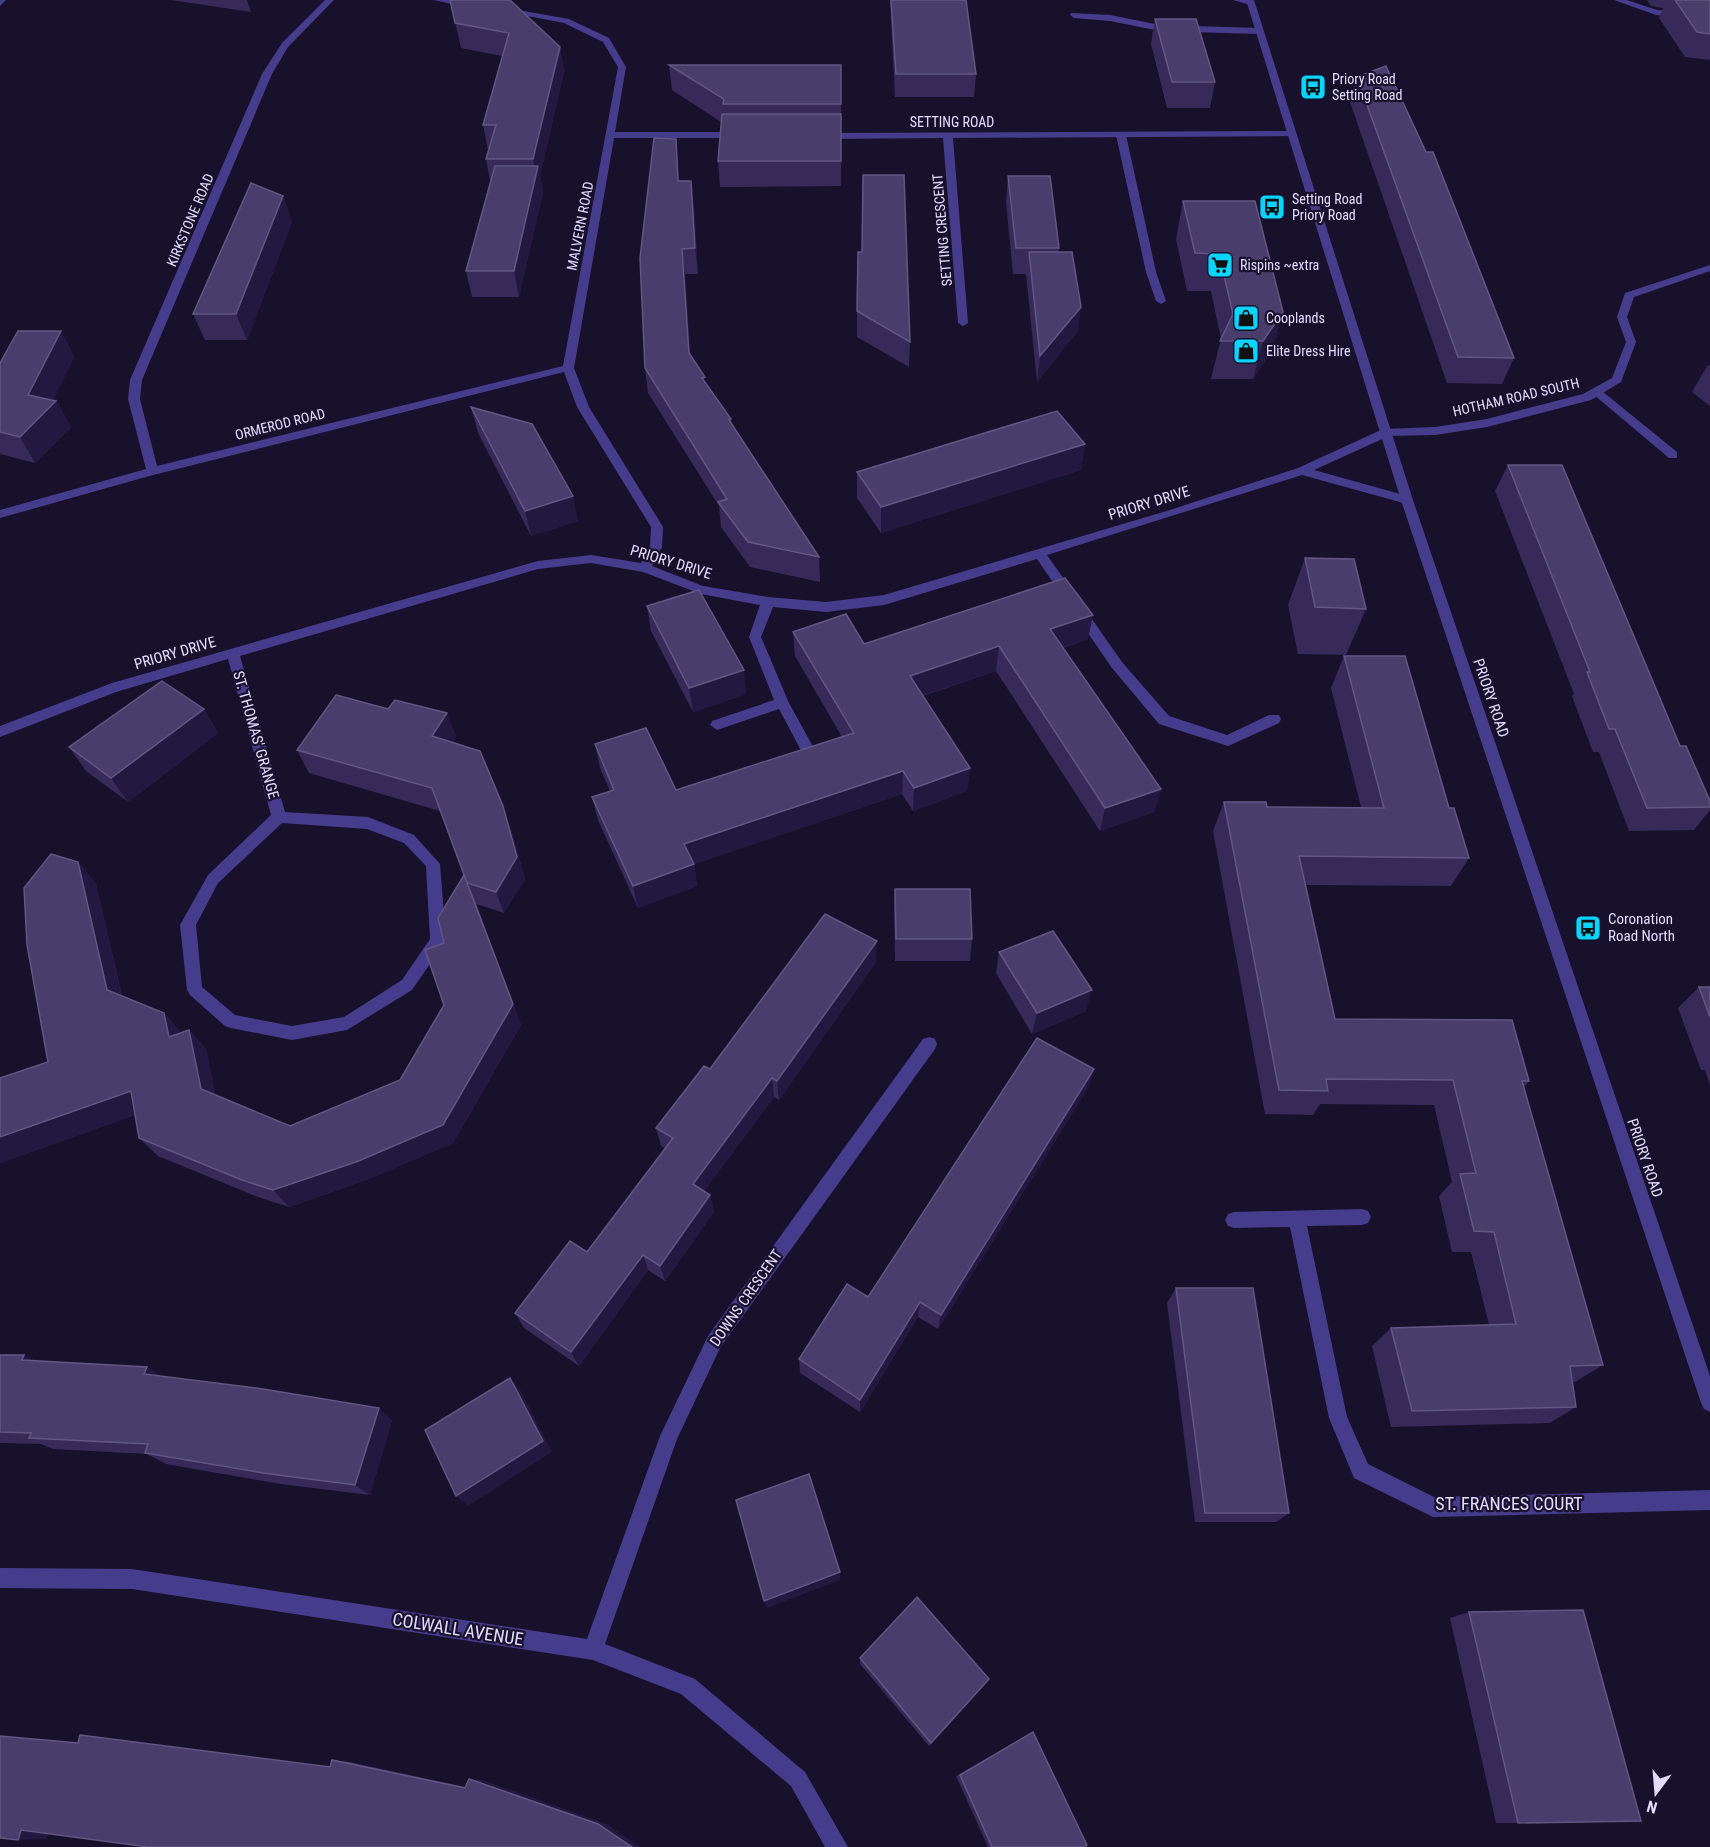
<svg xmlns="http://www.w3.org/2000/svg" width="1710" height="1847" font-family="'Roboto Condensed',sans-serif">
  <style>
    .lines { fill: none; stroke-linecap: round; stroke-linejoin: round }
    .service { fill: #453d8b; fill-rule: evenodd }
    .minor { fill: #453d8b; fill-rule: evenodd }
    .tertiary { fill: #453d8b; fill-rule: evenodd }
    .wall { fill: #372a59 }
    .shaded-wall { fill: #231840 }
    .building { fill: #493d6b; stroke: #625682; stroke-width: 1.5 }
    .labels { text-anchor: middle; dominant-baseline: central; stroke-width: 4.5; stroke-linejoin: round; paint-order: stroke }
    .far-poi-label { font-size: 14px; fill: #e3dcff; stroke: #18112c; text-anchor: start }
    .far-street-label { font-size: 14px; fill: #e3dcff; stroke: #18112c }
    .street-label { font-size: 15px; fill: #e3dcff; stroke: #18112c }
    .poi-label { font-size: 15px; fill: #e3dcff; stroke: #18112c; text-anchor: start }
    .near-street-label { font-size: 18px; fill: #e3dcff; stroke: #18112c }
  </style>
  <rect width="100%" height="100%" fill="#18112c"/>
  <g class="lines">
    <g class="service">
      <path d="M 1233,0 L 1252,0 L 1254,2 L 1250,5 Z"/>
      <path d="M 1071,13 L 1110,15 L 1160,25 L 1259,28 L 1263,31 L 1259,34 L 1160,31 L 1110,21 L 1074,18 L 1070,15 Z"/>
      <path d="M 1121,132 L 1126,135 L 1156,272 L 1166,301 L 1161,304 L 1156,301 L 1146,272 L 1116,135 Z"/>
      <path d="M 1597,387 L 1677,452 L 1677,458 L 1669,458 L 1593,394 L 1591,391 Z"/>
    </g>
    <g class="minor">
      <path d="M 0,0 L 6,0 L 0,6 Z"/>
      <path d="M 325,0 L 334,0 L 288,47 L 272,74 L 142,380 L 140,399 L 157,466 L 563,366 L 618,67 L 603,42 L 564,23 L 502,11 L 506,8 L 569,19 L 609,38 L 626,67 L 615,132 L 740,132 L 745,135 L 740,138 L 614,138 L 574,368 L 589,407 L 663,527 L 662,547 L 652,566 L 703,586 L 768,597 L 826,602 L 884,595 L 1170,510 L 1298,468 L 1383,429 L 1435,427 L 1487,419 L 1583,394 L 1612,378 L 1626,342 L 1617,317 L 1625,293 L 1710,265 L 1710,271 L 1634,297 L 1627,317 L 1636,342 L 1621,382 L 1591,400 L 1487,427 L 1435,435 L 1389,436 L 1314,470 L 1411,497 L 1411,503 L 1407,504 L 1302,475 L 1047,555 L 1122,662 L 1169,716 L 1227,735 L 1269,715 L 1279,715 L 1281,719 L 1279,723 L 1228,746 L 1159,724 L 1112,668 L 1037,559 L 884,605 L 826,612 L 773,607 L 761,637 L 789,703 L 816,752 L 809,757 L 804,756 L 779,709 L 717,730 L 710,725 L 712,721 L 774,700 L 749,637 L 760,605 L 701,594 L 643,572 L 591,563 L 538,569 L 240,656 L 285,812 L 368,817 L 414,835 L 440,864 L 446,940 L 443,945 L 412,990 L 347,1030 L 292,1040 L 231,1028 L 225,1026 L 190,995 L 187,990 L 180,925 L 208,875 L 271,815 L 228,659 L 116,692 L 0,737 L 0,726 L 112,683 L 538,561 L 591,555 L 641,563 L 650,547 L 651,527 L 577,407 L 564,372 L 153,475 L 0,518 L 0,510 L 146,469 L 128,399 L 130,380 L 262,74 L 282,43 ZM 282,823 L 367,829 L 404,843 L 426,866 L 430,939 L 402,980 L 344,1017 L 292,1026 L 235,1015 L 202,987 L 196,925 L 218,883 Z"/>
      <path d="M 434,0 L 454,0 L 474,5 L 470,8 Z"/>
      <path d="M 1614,0 L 1627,0 L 1657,10 L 1710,15 L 1710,21 L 1656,15 Z"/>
      <path d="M 1293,131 L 1296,132 L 1296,136 L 953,138 L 968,323 L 963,326 L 958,323 L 943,138 L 821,139 L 816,136 L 821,133 Z"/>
      <path d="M 929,1037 L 935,1039 L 937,1044 L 935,1049 L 720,1348 L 677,1439 L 605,1644 L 695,1679 L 805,1772 L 848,1847 L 825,1847 L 791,1786 L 681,1694 L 593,1660 L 132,1589 L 0,1588 L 0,1568 L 132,1569 L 587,1639 L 660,1436 L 708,1336 L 923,1039 Z"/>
      <path d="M 1362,1209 L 1368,1211 L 1371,1217 L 1368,1223 L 1362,1225 L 1307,1226 L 1347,1417 L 1368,1464 L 1434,1497 L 1710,1490 L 1710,1510 L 1433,1517 L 1354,1478 L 1329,1418 L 1290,1227 L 1234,1228 L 1228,1226 L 1225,1220 L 1228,1214 L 1234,1212 Z"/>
    </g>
    <path class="tertiary" d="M 1246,0 L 1254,0 L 1413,500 L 1710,1376 L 1710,1412 L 1704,1409 L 1701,1403 L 1401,500 Z"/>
  </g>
  <g class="wall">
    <path d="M 171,0 L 247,0 L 251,12 Z"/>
    <path d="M 450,0 L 560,47 L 564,72 L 540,176 L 543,192 L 519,297 L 472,297 L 466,271 L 490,181 L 486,159 L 488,150 L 483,125 L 502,56 L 461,48 Z"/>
    <path d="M 890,0 L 966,0 L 976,74 L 974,97 L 895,97 Z"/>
    <path d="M 1647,0 L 1710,0 L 1710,60 L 1685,57 L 1659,18 L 1663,8 L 1651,6 Z"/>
    <path d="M 1155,19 L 1215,82 L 1210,108 L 1167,108 L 1151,44 Z"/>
    <path d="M 669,65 L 841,65 L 841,186 L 720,187 L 718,161 L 721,122 L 672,90 Z"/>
    <path d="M 1357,77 L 1514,358 L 1502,384 L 1447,383 L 1350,102 Z"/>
    <path d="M 678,165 L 679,181 L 694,207 L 698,274 L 685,274 L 690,355 L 706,384 L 731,419 L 732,424 L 819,557 L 820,582 L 750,567 L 721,527 L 719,506 L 648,393 L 645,368 Z"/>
    <path d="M 1008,176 L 1059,248 L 1058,252 L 1081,307 L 1077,332 L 1037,382 L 1026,274 L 1013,274 L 1006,202 Z"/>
    <path d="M 283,196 L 292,222 L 247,340 L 205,340 L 193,314 Z"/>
    <path d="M 1183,201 L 1255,201 L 1273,350 L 1253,379 L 1211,379 L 1221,339 L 1211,291 L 1187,291 L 1176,239 Z"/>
    <path d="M 857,311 L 910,342 L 909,367 L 857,337 Z"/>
    <path d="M 61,331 L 74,357 L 53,400 L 56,401 L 71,427 L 35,463 L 0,454 L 0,363 Z"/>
    <path d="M 1710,365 L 1710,406 L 1692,392 L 1707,366 Z"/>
    <path d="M 471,407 L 578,521 L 531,536 L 478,433 Z"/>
    <path d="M 1085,444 L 1081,470 L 881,533 L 857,498 L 857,472 Z"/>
    <path d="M 1508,465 L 1680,746 L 1710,801 L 1710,810 L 1694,830 L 1629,831 L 1599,752 L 1593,752 L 1572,696 L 1574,694 L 1495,491 Z"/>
    <path d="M 1305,558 L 1366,609 L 1346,655 L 1298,654 L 1288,605 Z"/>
    <path d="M 647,606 L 746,694 L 693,712 L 651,631 Z"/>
    <path d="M 793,632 L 864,644 L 1088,639 L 1063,648 L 1161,789 L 1154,812 L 1100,831 L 996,671 L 923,696 L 970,768 L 967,791 L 913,811 L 902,794 L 694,864 L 697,886 L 638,908 L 598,820 L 592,797 L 610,791 L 600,768 L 595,744 L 676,790 L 842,737 L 795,656 Z"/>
    <path d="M 1344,656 L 1449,808 L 1469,858 L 1451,886 L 1305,885 L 1335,1019 L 1529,1081 L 1524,1087 L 1603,1365 L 1575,1382 L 1573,1382 L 1576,1407 L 1550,1423 L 1391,1427 L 1372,1346 L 1391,1328 L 1489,1325 L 1471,1252 L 1452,1252 L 1439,1196 L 1452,1182 L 1434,1105 L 1320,1104 L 1313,1115 L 1265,1114 L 1213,831 L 1224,802 L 1267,807 L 1361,807 L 1331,688 Z"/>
    <path d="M 204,709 L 218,733 L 128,802 L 86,771 L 69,747 Z"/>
    <path d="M 388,709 L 447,713 L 456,737 L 452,742 L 511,829 L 525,879 L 504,913 L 476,904 L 476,903 L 521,1025 L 453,1143 L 369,1179 L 289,1207 L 258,1197 L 158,1156 L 139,1138 L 135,1115 L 0,1163 L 0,1078 L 48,1062 L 78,862 L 96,884 L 122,996 L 164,1013 L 181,1033 L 189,1030 L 206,1049 L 215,1094 L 290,1126 L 400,1080 L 444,1005 L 444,943 L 464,875 L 440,811 L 309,773 L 297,750 Z"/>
    <path d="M 895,889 L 972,939 L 970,961 L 895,961 L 894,911 Z"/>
    <path d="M 999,952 L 1086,1011 L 1032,1034 L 996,973 Z"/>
    <path d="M 876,962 L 779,1100 L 774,1097 L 704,1191 L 710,1195 L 714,1212 L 665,1281 L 648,1270 L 579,1366 L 524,1328 L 515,1313 L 587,1252 L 665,1148 L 661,1146 L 656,1128 L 710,1069 Z"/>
    <path d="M 1699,987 L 1710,987 L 1710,1085 L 1705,1070 L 1701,1070 L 1678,1008 Z"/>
    <path d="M 1088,1088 L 938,1329 L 918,1317 L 860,1412 L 800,1373 L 799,1359 L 868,1297 Z"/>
    <path d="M 1176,1288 L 1289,1513 L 1276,1522 L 1195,1522 L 1167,1303 Z"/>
    <path d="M 0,1355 L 34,1361 L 161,1376 L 392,1420 L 370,1495 L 281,1484 L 166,1464 L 147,1454 L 53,1449 L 41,1444 L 0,1443 Z"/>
    <path d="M 1469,1612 L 1518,1823 L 1496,1823 L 1450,1618 Z"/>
    <path d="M 860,1658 L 989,1679 L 929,1746 L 860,1664 Z"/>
    <path d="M 1033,1732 L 1085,1847 L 988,1847 L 956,1776 Z"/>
    <path d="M 332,1760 L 349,1762 L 466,1787 L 481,1780 L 606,1824 L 640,1847 L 148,1847 L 48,1833 L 46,1839 L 0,1838 L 330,1766 Z"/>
  </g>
  <g class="shaded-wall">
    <path d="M 560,47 L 564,72 L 540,176 L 543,192 L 519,297 L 514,271 L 536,175 L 533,159 Z"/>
    <path d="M 676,139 L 678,165 L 681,207 L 678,181 Z"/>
    <path d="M 691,181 L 694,207 L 698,274 L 695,248 Z"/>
    <path d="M 283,196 L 292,222 L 247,340 L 236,314 Z"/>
    <path d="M 682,249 L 685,274 L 692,379 L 689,353 Z"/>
    <path d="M 1081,307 L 1077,332 L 1037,382 L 1040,356 Z"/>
    <path d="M 1283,312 L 1273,350 L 1253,379 L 1263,341 Z"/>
    <path d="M 61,331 L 74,357 L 49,408 L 56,401 L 71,427 L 35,463 L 20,437 L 28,395 Z"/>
    <path d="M 1085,444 L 1081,470 L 881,533 L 881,507 Z"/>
    <path d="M 573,496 L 578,521 L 531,536 L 525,511 Z"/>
    <path d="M 1093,615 L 1088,639 L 1046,653 L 1050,629 Z"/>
    <path d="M 999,646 L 996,671 L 909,700 L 910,676 Z"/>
    <path d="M 744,670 L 746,694 L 693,712 L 689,688 Z"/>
    <path d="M 204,709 L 218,733 L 128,802 L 111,778 Z"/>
    <path d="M 447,713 L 456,737 L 441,760 L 432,736 Z"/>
    <path d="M 970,768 L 967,791 L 913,811 L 914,788 Z"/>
    <path d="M 903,771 L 902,794 L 694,864 L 697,886 L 638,908 L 633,886 L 684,844 Z"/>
    <path d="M 1161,789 L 1154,812 L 1100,831 L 1105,808 Z"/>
    <path d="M 503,806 L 511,829 L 525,879 L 504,913 L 496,892 Z"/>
    <path d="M 78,862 L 96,884 L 125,1011 L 107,990 Z"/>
    <path d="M 464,875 L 521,1025 L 453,1143 L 369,1179 L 289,1207 L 273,1190 L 443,1125 Z"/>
    <path d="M 877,941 L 876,962 L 779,1100 L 777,1081 Z"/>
    <path d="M 1092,990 L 1086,1011 L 1032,1034 L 1037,1013 Z"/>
    <path d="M 164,1013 L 181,1033 L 169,1037 Z"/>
    <path d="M 189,1030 L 206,1049 L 218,1107 L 201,1089 Z"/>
    <path d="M 1094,1069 L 1088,1088 L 938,1329 L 941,1315 Z"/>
    <path d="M 772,1078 L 774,1097 L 697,1201 L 693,1184 Z"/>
    <path d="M 131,1091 L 149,1110 L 0,1163 L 0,1137 Z"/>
    <path d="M 710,1195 L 714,1212 L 665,1281 L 660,1266 Z"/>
    <path d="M 643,1255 L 648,1270 L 579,1366 L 571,1352 Z"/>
    <path d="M 920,1302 L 918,1317 L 860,1412 L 860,1400 Z"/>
    <path d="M 24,1355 L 47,1369 L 22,1360 Z"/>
    <path d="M 147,1367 L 167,1380 L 144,1374 Z"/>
    <path d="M 510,1378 L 520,1390 L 552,1452 L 468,1506 L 456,1496 Z"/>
    <path d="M 379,1408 L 392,1420 L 370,1495 L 355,1485 Z"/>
    <path d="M 840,1572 L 840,1580 L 767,1608 L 764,1601 Z"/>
    <path d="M 469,1779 L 481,1780 L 606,1824 L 640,1847 L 632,1847 Z"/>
    <path d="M 21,1830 L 49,1830 L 46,1839 L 18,1840 Z"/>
  </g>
  <g class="building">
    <path d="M 450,0 L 510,0 L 560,47 L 533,159 L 486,159 L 496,125 L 483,125 L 509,33 L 455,23 Z"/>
    <path d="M 891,0 L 966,0 L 976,74 L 896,74 Z"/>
    <path d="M 1675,0 L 1710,0 L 1710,34 L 1697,32 Z"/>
    <path d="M 1155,19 L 1196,19 L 1215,82 L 1172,82 Z"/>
    <path d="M 669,65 L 841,65 L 841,104 L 723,104 L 724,99 Z"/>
    <path d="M 1386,66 L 1426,152 L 1433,152 L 1514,358 L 1458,357 L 1357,77 Z"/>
    <path d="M 722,114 L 841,114 L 841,161 L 718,161 Z"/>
    <path d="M 654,138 L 676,139 L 678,181 L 691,181 L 695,248 L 682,249 L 689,353 L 705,377 L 702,378 L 731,419 L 729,420 L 819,557 L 748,542 L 718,502 L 727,499 L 645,368 L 640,258 Z"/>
    <path d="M 495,166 L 538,166 L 514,271 L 466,271 Z"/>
    <path d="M 863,175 L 904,175 L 910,342 L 857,311 L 858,252 L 862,252 Z"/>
    <path d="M 1008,176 L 1050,176 L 1059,248 L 1016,248 Z"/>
    <path d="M 251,183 L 283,196 L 236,314 L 193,314 Z"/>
    <path d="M 1183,201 L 1255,201 L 1283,312 L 1263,341 L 1220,341 L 1233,314 L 1219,254 L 1195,253 Z"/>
    <path d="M 1029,252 L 1072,252 L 1081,307 L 1040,356 Z"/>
    <path d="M 18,331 L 61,331 L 28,395 L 56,401 L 20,437 L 0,432 L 0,363 Z"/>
    <path d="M 471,407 L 532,424 L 573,496 L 525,511 Z"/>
    <path d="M 1057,411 L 1085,444 L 881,507 L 857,472 Z"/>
    <path d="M 1508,465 L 1562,465 L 1680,746 L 1686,746 L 1710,801 L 1710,807 L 1647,808 L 1615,729 L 1609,729 L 1587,672 L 1590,672 Z"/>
    <path d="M 1305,558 L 1354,559 L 1366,609 L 1315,607 Z"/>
    <path d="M 1065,578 L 1093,615 L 1050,629 L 1161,789 L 1105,808 L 999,646 L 910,676 L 970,768 L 914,788 L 903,771 L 684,844 L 694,864 L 633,886 L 592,797 L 614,790 L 595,744 L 646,728 L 676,790 L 854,733 L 793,632 L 846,614 L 864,644 Z"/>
    <path d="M 699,590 L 744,670 L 689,688 L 647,606 Z"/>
    <path d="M 1344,656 L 1405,656 L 1449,808 L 1454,808 L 1469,858 L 1299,856 L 1335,1019 L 1512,1020 L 1529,1081 L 1522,1081 L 1603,1365 L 1570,1366 L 1576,1407 L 1412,1411 L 1391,1328 L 1516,1324 L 1494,1232 L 1474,1231 L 1460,1174 L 1476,1173 L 1453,1080 L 1326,1079 L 1328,1091 L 1279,1090 L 1224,802 L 1266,802 L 1267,807 L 1384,808 Z"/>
    <path d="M 162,681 L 204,709 L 111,778 L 69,747 Z"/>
    <path d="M 336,695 L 388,709 L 395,700 L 447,713 L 432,736 L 480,751 L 503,806 L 517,857 L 496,892 L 467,883 L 432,788 L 297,750 Z"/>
    <path d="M 51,854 L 78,862 L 107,990 L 164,1013 L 169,1037 L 189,1030 L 201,1089 L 290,1126 L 400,1080 L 444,1005 L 425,950 L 444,943 L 438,918 L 464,875 L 513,1004 L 443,1125 L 356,1162 L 273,1190 L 242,1180 L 139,1138 L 131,1091 L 0,1137 L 0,1078 L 48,1062 L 27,945 L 24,888 Z"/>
    <path d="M 895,889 L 970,889 L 972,939 L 896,939 Z"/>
    <path d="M 825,914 L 877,941 L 777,1081 L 772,1078 L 693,1184 L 710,1195 L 660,1266 L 643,1255 L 571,1352 L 515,1313 L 570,1241 L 587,1252 L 673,1138 L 656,1128 L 704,1066 L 710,1069 Z"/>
    <path d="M 1053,931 L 1092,990 L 1037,1013 L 999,952 Z"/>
    <path d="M 1699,987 L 1710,987 L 1710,1017 Z"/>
    <path d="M 1037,1038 L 1094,1069 L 941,1315 L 920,1302 L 860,1400 L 799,1359 L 847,1284 L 868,1297 Z"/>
    <path d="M 1176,1288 L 1253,1288 L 1289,1513 L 1205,1513 Z"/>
    <path d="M 0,1355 L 24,1355 L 22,1360 L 147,1367 L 144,1374 L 263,1389 L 379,1408 L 355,1485 L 263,1473 L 145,1453 L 148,1444 L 29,1438 L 31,1433 L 0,1432 Z"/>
    <path d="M 510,1378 L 543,1441 L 456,1496 L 425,1430 Z"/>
    <path d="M 809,1474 L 840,1572 L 764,1601 L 736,1500 Z"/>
    <path d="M 917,1597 L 989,1679 L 931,1743 L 860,1658 Z"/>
    <path d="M 1583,1610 L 1641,1821 L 1518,1823 L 1469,1612 Z"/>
    <path d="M 1033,1732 L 1087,1845 L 1085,1847 L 992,1847 L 960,1775 Z"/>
    <path d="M 80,1735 L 330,1767 L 332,1760 L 465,1788 L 469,1779 L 598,1824 L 632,1847 L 148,1847 L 21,1830 L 18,1840 L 0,1838 L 0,1736 L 78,1743 Z"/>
  </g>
  <defs>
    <symbol id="bus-square" viewBox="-11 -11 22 22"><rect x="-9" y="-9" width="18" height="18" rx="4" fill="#08d5ff" stroke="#18112c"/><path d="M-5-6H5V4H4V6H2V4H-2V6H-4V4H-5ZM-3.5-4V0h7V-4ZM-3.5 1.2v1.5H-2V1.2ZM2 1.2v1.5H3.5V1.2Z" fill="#111"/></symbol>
    <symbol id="supermarket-square" viewBox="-11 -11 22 22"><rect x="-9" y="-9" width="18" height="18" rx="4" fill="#08d5ff" stroke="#18112c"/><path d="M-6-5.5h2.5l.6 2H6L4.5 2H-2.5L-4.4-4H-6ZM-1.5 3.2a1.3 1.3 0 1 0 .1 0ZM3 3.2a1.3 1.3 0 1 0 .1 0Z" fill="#111"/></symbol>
    <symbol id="shop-square" viewBox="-11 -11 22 22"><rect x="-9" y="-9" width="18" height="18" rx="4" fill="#08d5ff" stroke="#18112c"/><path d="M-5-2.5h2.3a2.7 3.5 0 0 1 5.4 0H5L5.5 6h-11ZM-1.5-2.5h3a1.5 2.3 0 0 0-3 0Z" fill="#111"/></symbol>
  </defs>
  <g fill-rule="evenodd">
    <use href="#bus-square" x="1298" y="72" width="30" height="30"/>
    <use href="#bus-square" x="1257" y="192" width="30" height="30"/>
    <use href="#supermarket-square" x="1205" y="250" width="30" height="30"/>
    <use href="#shop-square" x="1231" y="303" width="30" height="30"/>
    <use href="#shop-square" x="1231" y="336" width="30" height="30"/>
    <use href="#bus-square" x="1573" y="913" width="30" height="30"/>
  </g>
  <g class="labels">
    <g class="far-poi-label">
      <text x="1332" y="79">Priory Road<tspan x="1332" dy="16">Setting Road</tspan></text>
      <text x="1292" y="199">Setting Road<tspan x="1292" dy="16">Priory Road</tspan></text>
      <text x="1240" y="265">Rispins ~extra</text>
      <text x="1266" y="318">Cooplands</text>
      <text x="1266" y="351">Elite Dress Hire</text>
    </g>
    <g class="far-street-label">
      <text x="952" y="122">SETTING ROAD</text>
      <text transform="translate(190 220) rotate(-67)">KIRKSTONE ROAD</text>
      <text transform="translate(580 226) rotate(-79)">MALVERN ROAD</text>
      <text transform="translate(942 230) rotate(-95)">SETTING CRESCENT</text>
      <text transform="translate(1516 397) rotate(-13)">HOTHAM ROAD SOUTH</text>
      <text transform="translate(280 424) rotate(-14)">ORMEROD ROAD</text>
    </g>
    <g class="street-label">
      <text transform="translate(1149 503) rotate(-17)">PRIORY DRIVE</text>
      <text transform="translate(671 562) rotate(17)">PRIORY DRIVE</text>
      <text transform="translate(175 653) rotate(-16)">PRIORY DRIVE</text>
      <text transform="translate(1491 698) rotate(71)">PRIORY ROAD</text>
      <text transform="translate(256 735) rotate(74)">ST. THOMAS' GRANGE</text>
      <text transform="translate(1645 1158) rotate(71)">PRIORY ROAD</text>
      <text transform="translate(746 1298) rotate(-55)">DOWNS CRESCENT</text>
    </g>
    <g class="poi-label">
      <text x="1608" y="919">Coronation<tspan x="1608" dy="17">Road North</tspan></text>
    </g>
    <g class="near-street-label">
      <text x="1509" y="1503">ST. FRANCES COURT</text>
      <text transform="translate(458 1629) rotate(9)">COLWALL AVENUE</text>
    </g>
  </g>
  <g transform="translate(1656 1793) rotate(196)" stroke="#18112c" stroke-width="4.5" paint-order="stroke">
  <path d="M0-4.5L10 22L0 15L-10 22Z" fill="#e3dcff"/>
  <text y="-9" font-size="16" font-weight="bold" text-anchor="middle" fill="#e3dcff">N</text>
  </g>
</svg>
